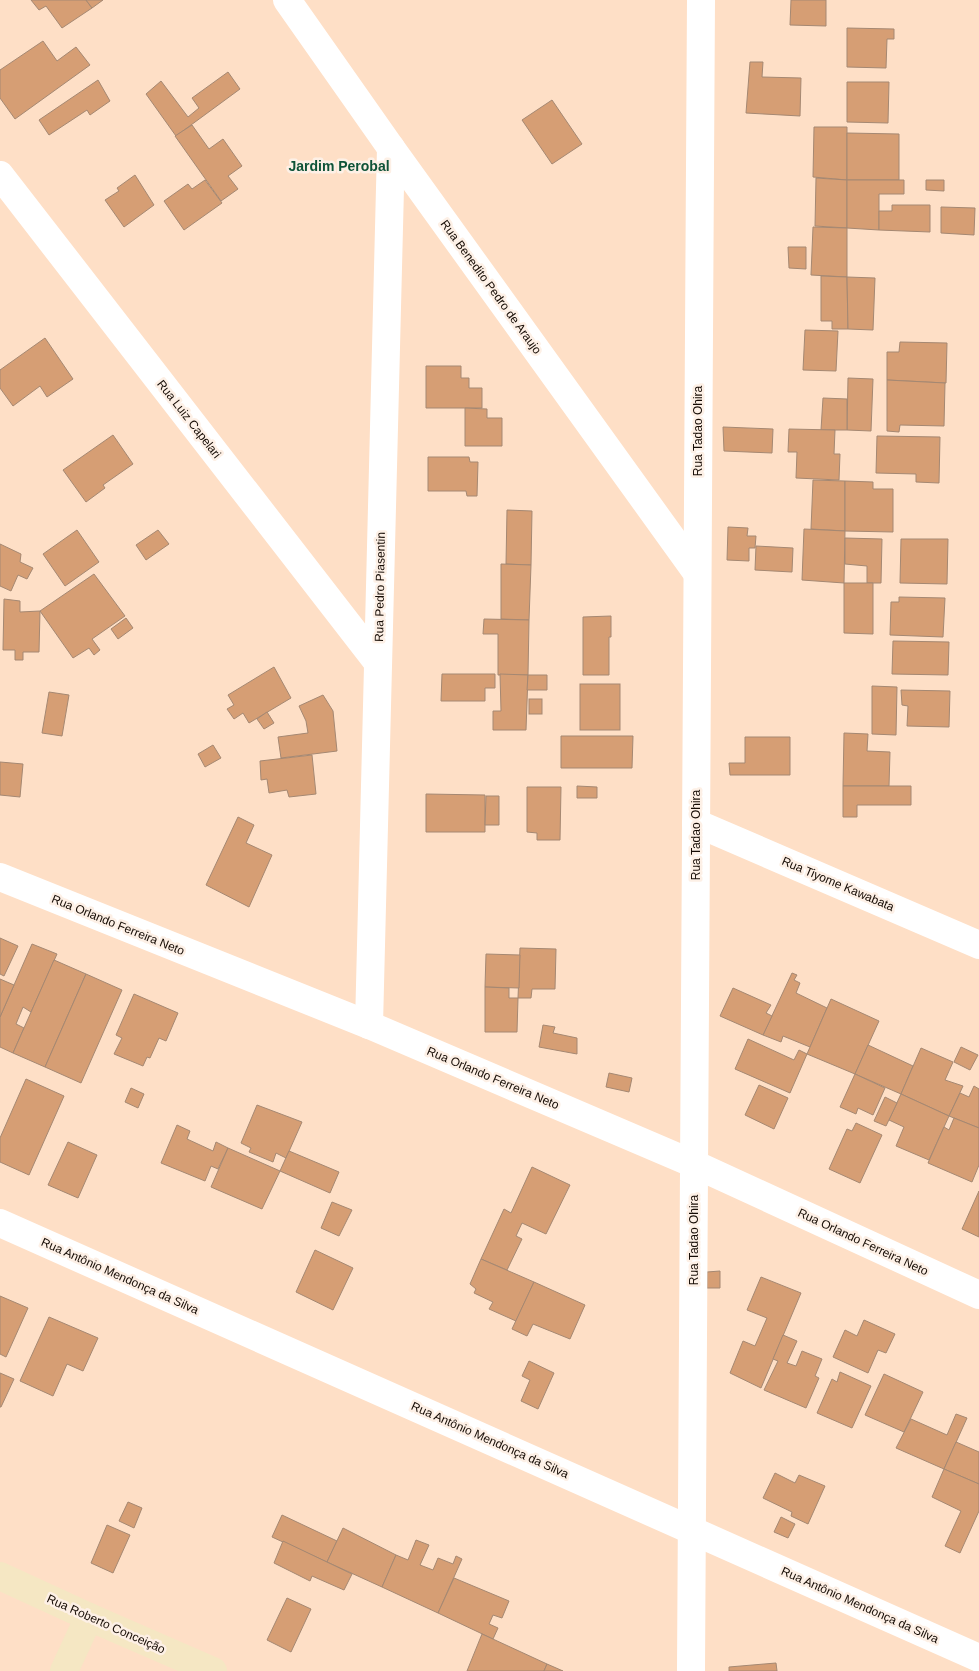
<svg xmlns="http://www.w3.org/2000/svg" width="979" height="1671" font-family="Helvetica,sans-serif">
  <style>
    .building { fill: #d69e74; stroke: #a58872 }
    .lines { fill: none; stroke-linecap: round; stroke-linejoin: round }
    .street { stroke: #fff; stroke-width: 28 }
    .secondary { stroke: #f5e7c3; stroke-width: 28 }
    .labels { text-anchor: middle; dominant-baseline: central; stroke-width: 5; stroke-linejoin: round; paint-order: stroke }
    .street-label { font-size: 12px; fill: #150b04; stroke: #fdf0e6 }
    .neighbourhood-label { font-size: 14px; font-weight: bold; fill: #0f5338; stroke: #fdf0e6 }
  </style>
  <rect width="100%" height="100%" fill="#fedfc6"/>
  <g class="building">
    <path d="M 31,0 L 86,0 L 92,8 L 62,28 L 46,6 L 39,10 Z"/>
    <path d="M 86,0 L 103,0 L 92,8 Z"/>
    <path d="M 791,0 L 826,0 L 826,26 L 790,25 Z"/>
    <path d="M 847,28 L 894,29 L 894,39 L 887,39 L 886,68 L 847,67 Z"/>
    <path d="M 43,41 L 57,61 L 76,47 L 90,65 L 15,119 L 0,98 L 0,70 Z"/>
    <path d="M 750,62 L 763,62 L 762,77 L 801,78 L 800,116 L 746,113 Z"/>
    <path d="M 228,72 L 240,89 L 176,136 L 146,94 L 161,81 L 188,117 L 199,108 L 192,98 Z"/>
    <path d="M 98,80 L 110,101 L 90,115 L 87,110 L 49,135 L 39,120 Z"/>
    <path d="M 847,82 L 889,82 L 888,123 L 847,122 Z"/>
    <path d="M 552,100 L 582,144 L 552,164 L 522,120 Z"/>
    <path d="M 192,125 L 209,149 L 223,139 L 242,166 L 228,176 L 238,189 L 221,201 L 175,136 Z"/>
    <path d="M 814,127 L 847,127 L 847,180 L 813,177 Z"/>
    <path d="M 847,133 L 899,134 L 899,180 L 847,180 Z"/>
    <path d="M 135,175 L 154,205 L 124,227 L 105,200 L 119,191 L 117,188 Z"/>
    <path d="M 816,178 L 847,180 L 847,228 L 815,226 Z"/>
    <path d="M 205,180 L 222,203 L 184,230 L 164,201 L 188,184 L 192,189 Z"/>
    <path d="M 847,180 L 904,180 L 904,194 L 879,194 L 879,230 L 847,228 Z"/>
    <path d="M 926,180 L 944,180 L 944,191 L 926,190 Z"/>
    <path d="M 892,205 L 930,205 L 930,232 L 879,230 L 879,211 L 892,211 Z"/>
    <path d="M 941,207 L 975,208 L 974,235 L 941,233 Z"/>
    <path d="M 813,227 L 847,228 L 847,277 L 811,275 Z"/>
    <path d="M 788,247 L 806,247 L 806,269 L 789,268 Z"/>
    <path d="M 821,276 L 847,277 L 848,329 L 832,329 L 832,321 L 821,321 Z"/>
    <path d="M 847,277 L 875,278 L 873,330 L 848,329 Z"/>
    <path d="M 805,330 L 838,331 L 836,371 L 803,370 Z"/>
    <path d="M 45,338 L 73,379 L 47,397 L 40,386 L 13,406 L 0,388 L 0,370 Z"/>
    <path d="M 900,342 L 947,343 L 946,383 L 887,380 L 887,352 L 899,352 Z"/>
    <path d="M 426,366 L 461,366 L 461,378 L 469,378 L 469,388 L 482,388 L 482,408 L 426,408 Z"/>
    <path d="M 848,378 L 873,379 L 871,431 L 847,430 Z"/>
    <path d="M 887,380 L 945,383 L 944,426 L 900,425 L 899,432 L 887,431 Z"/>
    <path d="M 823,398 L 847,399 L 847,430 L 821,430 Z"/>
    <path d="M 465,408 L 487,409 L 487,418 L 502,418 L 502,446 L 465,446 Z"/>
    <path d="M 723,427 L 773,429 L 772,453 L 724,451 Z"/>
    <path d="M 789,429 L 835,430 L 834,454 L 840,454 L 839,480 L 796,478 L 797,452 L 788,452 Z"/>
    <path d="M 113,435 L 133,464 L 103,485 L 105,488 L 86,502 L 63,470 Z"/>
    <path d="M 877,436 L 940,437 L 939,483 L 916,482 L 916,474 L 876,473 Z"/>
    <path d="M 428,457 L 469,457 L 470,462 L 478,462 L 477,496 L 467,496 L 466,491 L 428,491 Z"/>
    <path d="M 813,480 L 845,481 L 845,531 L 811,529 Z"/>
    <path d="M 845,481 L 873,482 L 873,489 L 893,489 L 893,532 L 845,531 Z"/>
    <path d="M 507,510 L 532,511 L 531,565 L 506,564 Z"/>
    <path d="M 728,527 L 748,528 L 747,536 L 756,536 L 755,548 L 749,548 L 749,561 L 727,560 Z"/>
    <path d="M 804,529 L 845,531 L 844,583 L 802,580 Z"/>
    <path d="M 77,530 L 99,562 L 65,586 L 43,554 Z"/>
    <path d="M 158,530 L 169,544 L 146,560 L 136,545 Z"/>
    <path d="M 845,538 L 882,539 L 881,583 L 867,583 L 867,566 L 845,564 Z"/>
    <path d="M 901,539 L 948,539 L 947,584 L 900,583 Z"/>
    <path d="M 0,544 L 21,554 L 20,562 L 33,568 L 27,579 L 18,575 L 11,591 L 0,586 Z"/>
    <path d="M 756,546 L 793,548 L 792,572 L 755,570 Z"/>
    <path d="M 501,564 L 531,565 L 529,620 L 501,619 Z"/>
    <path d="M 94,574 L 125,616 L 92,639 L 100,650 L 94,655 L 89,648 L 73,658 L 40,611 Z"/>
    <path d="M 844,583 L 873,583 L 873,634 L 844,633 Z"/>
    <path d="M 899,597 L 945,598 L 943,637 L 890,635 L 891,602 L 899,602 Z"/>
    <path d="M 4,599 L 20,601 L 20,612 L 40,611 L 39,652 L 23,652 L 23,660 L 15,660 L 15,650 L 3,650 Z"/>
    <path d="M 611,616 L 611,637 L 609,637 L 609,675 L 583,675 L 583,617 Z"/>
    <path d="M 126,618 L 133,628 L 118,639 L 111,629 Z"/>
    <path d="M 484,619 L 529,620 L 528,675 L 498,675 L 498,634 L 483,634 Z"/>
    <path d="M 893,641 L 949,642 L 948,675 L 892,674 Z"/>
    <path d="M 274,667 L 291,698 L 249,723 L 243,713 L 234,719 L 227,709 L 234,705 L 228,695 Z"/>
    <path d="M 442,674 L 495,674 L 495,688 L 485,688 L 485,701 L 441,701 Z"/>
    <path d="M 500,674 L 528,675 L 526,730 L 493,730 L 493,711 L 501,711 Z"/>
    <path d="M 528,675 L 547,675 L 547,690 L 527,690 Z"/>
    <rect x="580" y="684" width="40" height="46"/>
    <path d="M 872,686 L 897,687 L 896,735 L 872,734 Z"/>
    <path d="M 901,690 L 950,691 L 949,727 L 907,726 L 908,706 L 902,705 Z"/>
    <path d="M 49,692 L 69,695 L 62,736 L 42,733 Z"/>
    <path d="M 323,695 L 333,711 L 337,751 L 281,758 L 278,737 L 308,733 L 306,721 L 299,706 Z"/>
    <rect x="529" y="699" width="13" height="15"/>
    <path d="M 267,712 L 274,723 L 264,729 L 257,719 Z"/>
    <path d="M 844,733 L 868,734 L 867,751 L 890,752 L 889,786 L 843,786 Z"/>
    <path d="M 561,736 L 633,736 L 632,768 L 561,768 Z"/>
    <path d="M 745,737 L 790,737 L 790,775 L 730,775 L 729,763 L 745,763 Z"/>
    <path d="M 213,745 L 221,758 L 205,767 L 198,754 Z"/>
    <path d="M 312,755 L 316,794 L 289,797 L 287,790 L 269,793 L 267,779 L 261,780 L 260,761 Z"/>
    <path d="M 0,762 L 23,764 L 20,797 L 0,795 Z"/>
    <path d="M 577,786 L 597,787 L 597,798 L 577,798 Z"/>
    <path d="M 843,786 L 911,786 L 911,805 L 857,805 L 857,817 L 843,817 Z"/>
    <path d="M 527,787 L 561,787 L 560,840 L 537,840 L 537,833 L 527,832 Z"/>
    <path d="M 426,794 L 485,795 L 485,832 L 426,832 Z"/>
    <path d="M 486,796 L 499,796 L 499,825 L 485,825 Z"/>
    <path d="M 238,817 L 254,825 L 246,843 L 272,855 L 249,907 L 206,885 Z"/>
    <path d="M 0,938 L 18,946 L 4,976 L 0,974 Z"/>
    <path d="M 32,944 L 57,954 L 31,1012 L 23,1007 L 16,1024 L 24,1028 L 13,1053 L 0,1047 L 0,1017 Z"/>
    <path d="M 520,948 L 556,949 L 555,989 L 532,989 L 531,998 L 518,998 Z"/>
    <path d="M 486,954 L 520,955 L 519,988 L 485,987 Z"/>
    <path d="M 54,960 L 86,974 L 45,1067 L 13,1053 Z"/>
    <path d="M 792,973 L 797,975 L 794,980 L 800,983 L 796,993 L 827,1008 L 810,1047 L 783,1036 L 781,1042 L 763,1035 Z"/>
    <path d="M 86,974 L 122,990 L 81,1083 L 45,1067 Z"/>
    <path d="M 0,979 L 14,985 L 0,1017 Z"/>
    <path d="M 485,987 L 509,988 L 509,998 L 518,998 L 517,1032 L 485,1032 Z"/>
    <path d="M 733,988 L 771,1005 L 766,1013 L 772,1016 L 763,1035 L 720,1016 Z"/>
    <path d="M 134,994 L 178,1013 L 166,1041 L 159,1038 L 150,1058 L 147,1057 L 143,1066 L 114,1054 L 122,1038 L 116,1035 Z"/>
    <path d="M 831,999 L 879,1021 L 855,1074 L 807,1054 Z"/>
    <path d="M 543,1025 L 555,1027 L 553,1033 L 577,1038 L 577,1054 L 539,1047 Z"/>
    <path d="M 748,1039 L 794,1060 L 799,1050 L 807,1054 L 790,1093 L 735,1069 Z"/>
    <path d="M 868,1045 L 913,1066 L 901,1094 L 855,1074 Z"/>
    <path d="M 961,1047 L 978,1055 L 970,1070 L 954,1062 Z"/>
    <path d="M 921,1048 L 953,1062 L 945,1080 L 963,1086 L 949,1116 L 901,1094 Z"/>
    <path d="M 609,1073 L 632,1078 L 629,1092 L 606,1087 Z"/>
    <path d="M 855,1074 L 885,1088 L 873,1115 L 858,1108 L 856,1114 L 840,1107 Z"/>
    <path d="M 26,1079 L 64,1096 L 29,1175 L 0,1162 L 0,1138 Z"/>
    <path d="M 759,1085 L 788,1098 L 774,1129 L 745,1115 Z"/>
    <path d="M 974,1086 L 979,1089 L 979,1128 L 949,1116 L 960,1093 L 969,1097 Z"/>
    <path d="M 131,1088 L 144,1094 L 138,1108 L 125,1102 Z"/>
    <path d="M 901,1094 L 949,1116 L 929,1160 L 896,1146 L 904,1127 L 889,1120 Z"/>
    <path d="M 885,1097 L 897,1103 L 886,1126 L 874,1121 Z"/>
    <path d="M 257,1105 L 302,1122 L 286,1158 L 276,1153 L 273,1162 L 249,1152 L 251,1148 L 241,1143 Z"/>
    <path d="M 954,1118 L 979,1128 L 979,1165 L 972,1182 L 928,1163 L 944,1127 L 949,1130 Z"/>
    <path d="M 856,1123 L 882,1135 L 860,1183 L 829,1169 L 847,1129 L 852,1131 Z"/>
    <path d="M 177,1125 L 190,1131 L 187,1139 L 213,1151 L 216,1142 L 228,1148 L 218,1169 L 211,1166 L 205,1181 L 161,1163 Z"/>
    <path d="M 68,1142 L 97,1155 L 78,1198 L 48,1185 Z"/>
    <path d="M 228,1148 L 280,1171 L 262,1209 L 211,1187 Z"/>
    <path d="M 289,1151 L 339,1172 L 330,1193 L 280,1171 Z"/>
    <path d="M 532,1167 L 570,1185 L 546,1234 L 522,1223 L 516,1236 L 522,1239 L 507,1270 L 481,1259 L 504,1209 L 511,1213 Z"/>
    <path d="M 979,1191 L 979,1237 L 962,1229 Z"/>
    <path d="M 332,1202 L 352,1210 L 339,1236 L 321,1228 Z"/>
    <path d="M 315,1250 L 353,1268 L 333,1310 L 296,1292 Z"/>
    <path d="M 481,1259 L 534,1282 L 516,1321 L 489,1309 L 493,1302 L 474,1293 L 476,1289 L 470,1284 Z"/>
    <path d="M 720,1271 L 720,1288 L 707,1288 L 707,1272 Z"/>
    <path d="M 761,1277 L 801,1293 L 761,1388 L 730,1373 L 743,1341 L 755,1346 L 767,1318 L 747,1310 Z"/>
    <path d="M 534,1282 L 585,1305 L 570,1339 L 533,1324 L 527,1336 L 512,1329 Z"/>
    <path d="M 0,1296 L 28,1308 L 6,1357 L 0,1354 Z"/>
    <path d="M 49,1317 L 98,1338 L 83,1371 L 67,1364 L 53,1396 L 20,1381 Z"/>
    <path d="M 864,1320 L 895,1334 L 886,1353 L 878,1350 L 868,1373 L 833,1357 L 845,1330 L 857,1336 Z"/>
    <path d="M 783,1335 L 797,1341 L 787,1363 L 796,1366 L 802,1351 L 822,1359 L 815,1376 L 819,1378 L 806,1408 L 764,1390 L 778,1361 L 773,1359 Z"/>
    <path d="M 529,1361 L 554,1373 L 538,1409 L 521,1401 L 530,1380 L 522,1376 Z"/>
    <path d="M 840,1372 L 871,1386 L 852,1428 L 817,1413 L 832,1379 L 837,1382 Z"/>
    <path d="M 0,1373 L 14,1379 L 1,1407 L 0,1407 Z"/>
    <path d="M 884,1374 L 923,1392 L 904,1432 L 865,1415 Z"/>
    <path d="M 956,1414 L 967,1418 L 944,1469 L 896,1448 L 911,1419 L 947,1435 Z"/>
    <path d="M 956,1442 L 979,1452 L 979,1484 L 944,1469 Z"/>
    <path d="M 944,1469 L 979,1484 L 979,1511 L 960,1553 L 945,1546 L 961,1511 L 932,1497 Z"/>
    <path d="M 775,1473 L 795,1483 L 799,1475 L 825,1486 L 808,1524 L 791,1516 L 792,1512 L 763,1498 Z"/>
    <path d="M 128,1502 L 142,1508 L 134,1528 L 119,1521 Z"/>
    <path d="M 282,1515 L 337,1541 L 327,1562 L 272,1537 Z"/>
    <path d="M 781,1517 L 795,1524 L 788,1538 L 774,1532 Z"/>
    <path d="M 107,1525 L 130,1535 L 113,1573 L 91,1563 Z"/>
    <path d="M 343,1528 L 396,1555 L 382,1587 L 327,1562 Z"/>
    <path d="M 416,1540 L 429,1545 L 420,1565 L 433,1570 L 438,1558 L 453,1564 L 456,1556 L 462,1559 L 438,1613 L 382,1587 L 396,1555 L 408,1560 Z"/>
    <path d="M 283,1541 L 352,1574 L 344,1590 L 312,1576 L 310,1581 L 274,1563 Z"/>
    <path d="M 454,1578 L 509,1601 L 502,1618 L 493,1615 L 489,1624 L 498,1628 L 493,1639 L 438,1613 Z"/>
    <path d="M 287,1598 L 311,1609 L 291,1652 L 267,1640 Z"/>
    <path d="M 482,1634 L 547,1664 L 544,1671 L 467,1671 Z"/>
    <path d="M 776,1663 L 777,1671 L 729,1671 L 729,1667 Z"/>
    <path d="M 547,1664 L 563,1671 L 544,1671 Z"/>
  </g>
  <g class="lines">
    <g class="street">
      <path d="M 287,0 L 391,148 L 697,573"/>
      <path d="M 0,175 L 378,663"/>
      <path d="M 696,823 L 979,945"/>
      <path d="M 0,877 L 369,1025 L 694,1164 L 979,1295"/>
      <path d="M 369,1025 L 391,148"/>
      <path d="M 0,1223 L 979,1658"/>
      <path d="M 691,1671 L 701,0"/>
    </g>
    <g class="secondary">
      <path d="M 0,1576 L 89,1617 L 213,1671"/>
      <path d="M 64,1671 L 89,1617"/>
    </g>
  </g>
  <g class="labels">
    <g class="street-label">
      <text transform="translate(491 287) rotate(54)">Rua Benedito Pedro de Araujo</text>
      <text transform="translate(189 419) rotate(52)">Rua Luiz Capelari</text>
      <text transform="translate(698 431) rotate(-90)">Rua Tadao Ohira</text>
      <text transform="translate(380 587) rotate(-89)">Rua Pedro Piasentin</text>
      <text transform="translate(696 835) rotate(-90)">Rua Tadao Ohira</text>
      <text transform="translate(838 884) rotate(23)">Rua Tiyome Kawabata</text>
      <text transform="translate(118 925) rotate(22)">Rua Orlando Ferreira Neto</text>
      <text transform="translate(493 1078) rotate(23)">Rua Orlando Ferreira Neto</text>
      <text transform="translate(694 1240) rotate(-90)">Rua Tadao Ohira</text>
      <text transform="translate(863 1242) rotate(25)">Rua Orlando Ferreira Neto</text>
      <text transform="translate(120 1276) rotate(24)">Rua Antônio Mendonça da Silva</text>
      <text transform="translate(490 1440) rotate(24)">Rua Antônio Mendonça da Silva</text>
      <text transform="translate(860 1605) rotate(24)">Rua Antônio Mendonça da Silva</text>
      <text transform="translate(106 1624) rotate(24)">Rua Roberto Conceição</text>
    </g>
    <g class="neighbourhood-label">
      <text x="339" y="166">Jardim Perobal</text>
    </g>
  </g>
</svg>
